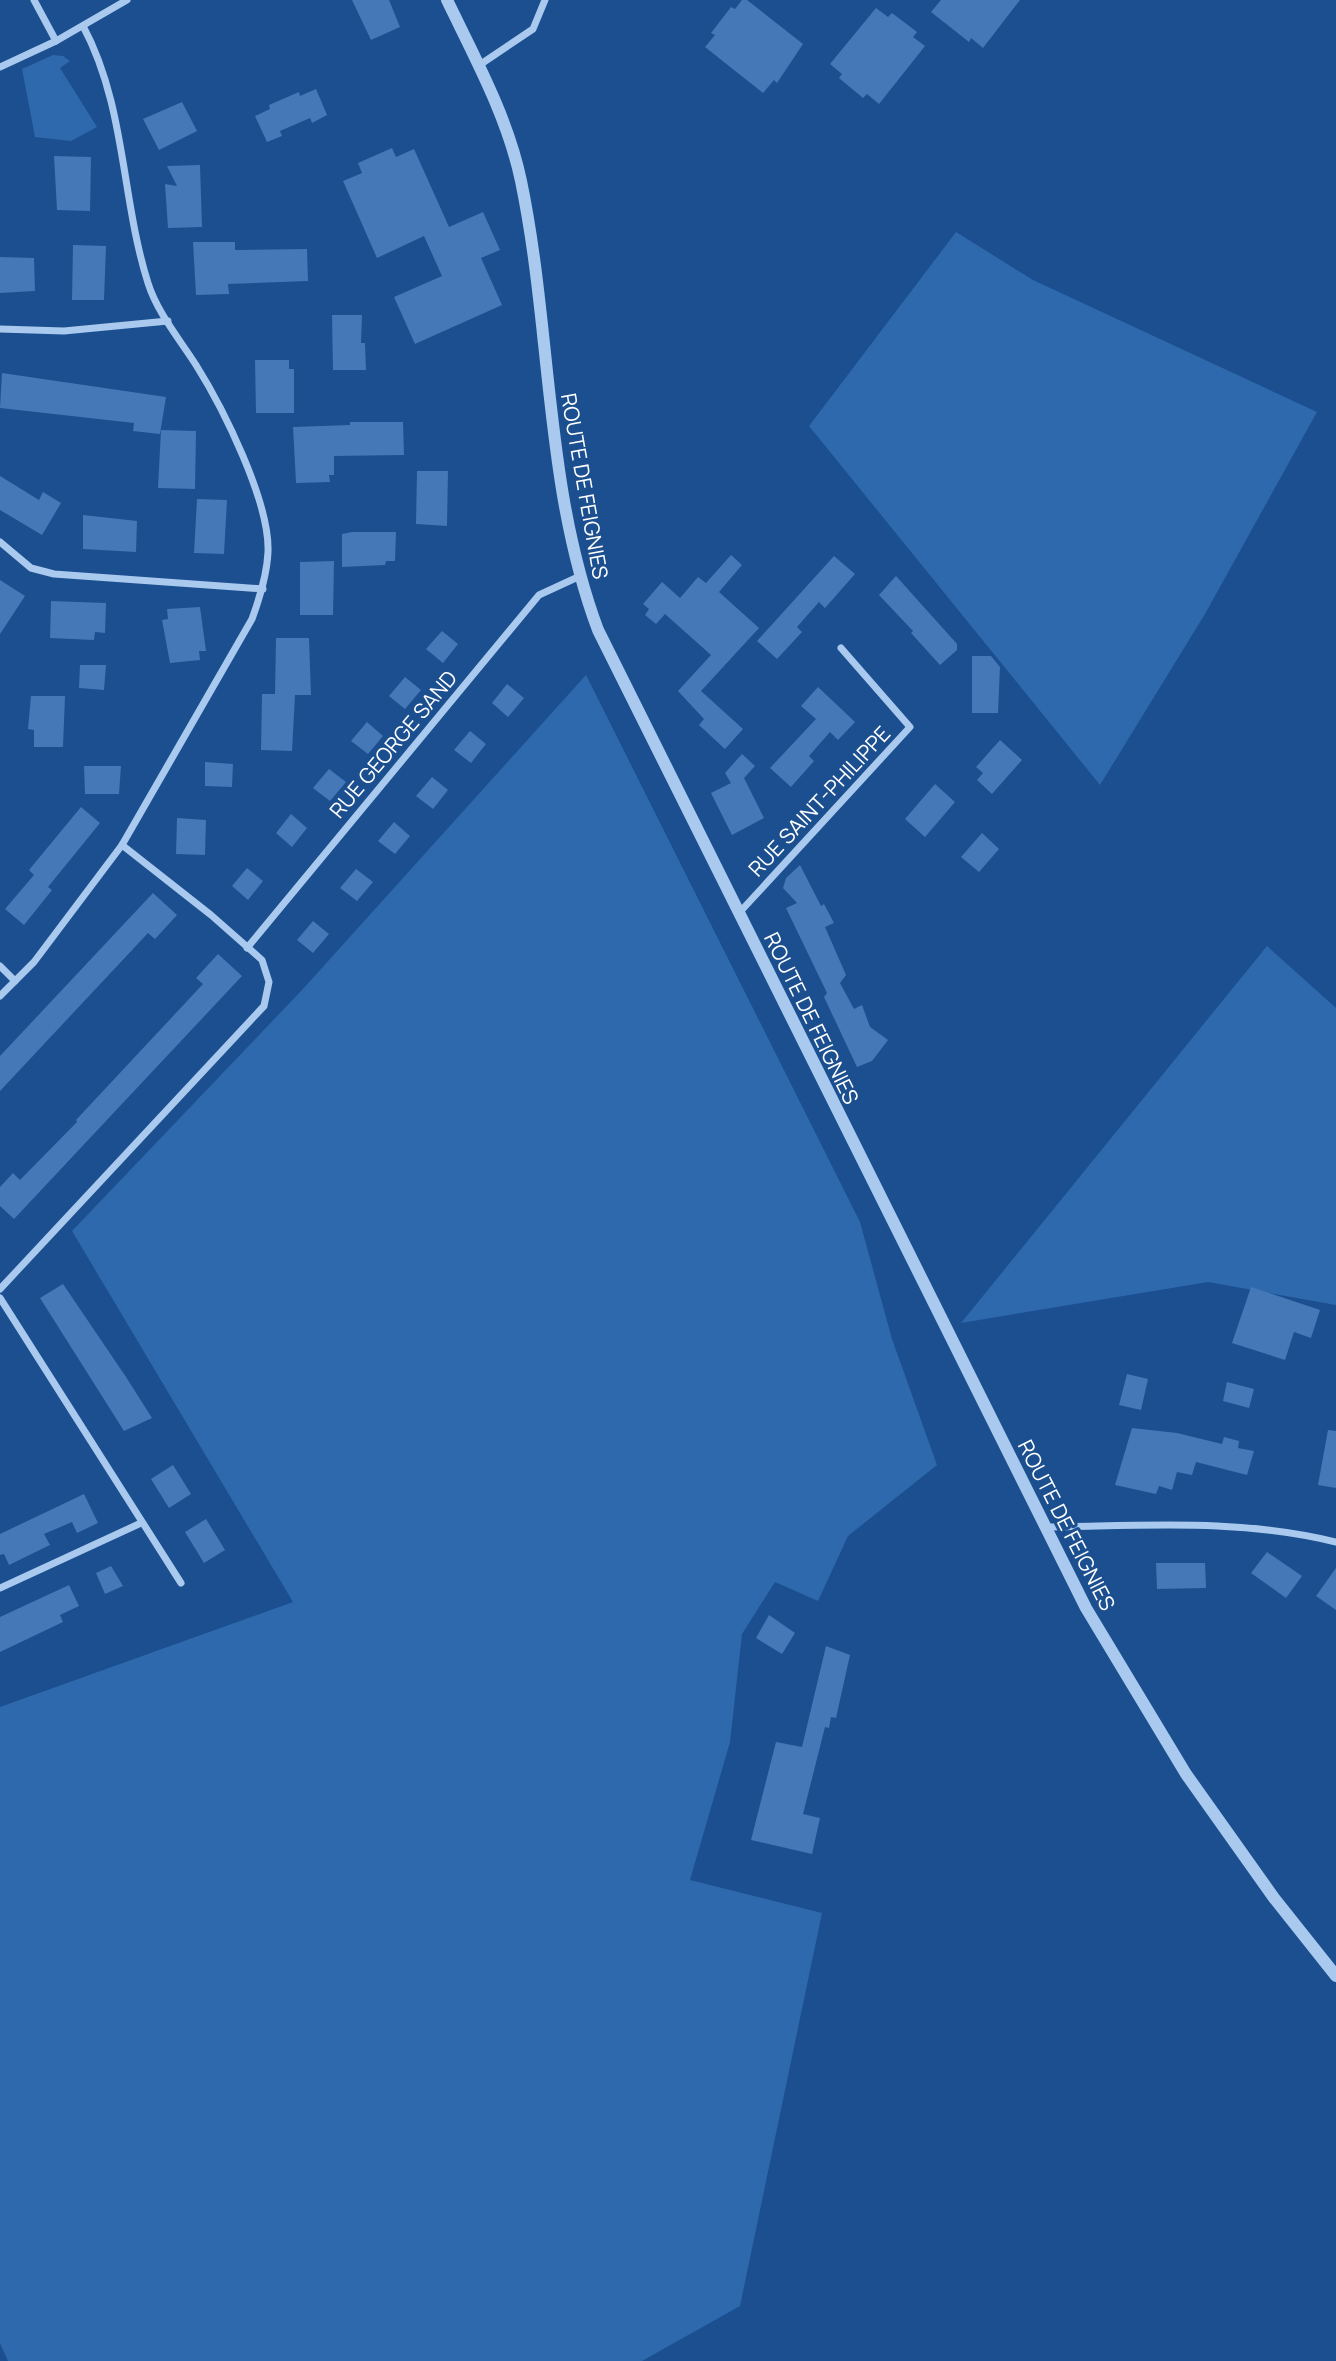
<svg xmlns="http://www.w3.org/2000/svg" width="1336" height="2361" font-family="Manrope,sans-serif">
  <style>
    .green { fill: #2e69ad }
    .building { fill: #4478b7 }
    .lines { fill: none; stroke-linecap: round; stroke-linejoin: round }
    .minor { stroke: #a9c9ee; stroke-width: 7 }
    .tertiary { stroke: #a9c9ee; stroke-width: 12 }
    .labels { text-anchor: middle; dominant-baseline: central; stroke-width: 6; stroke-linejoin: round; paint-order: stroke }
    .street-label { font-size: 21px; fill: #fff; stroke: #1b4f8f }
  </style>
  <rect width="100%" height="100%" fill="#1b4f8f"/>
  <g class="green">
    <path d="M 53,55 L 63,56 L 70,61 L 60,68 L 97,127 L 71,141 L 35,137 L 22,69 Z"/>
    <path d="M 956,232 L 1033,280 L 1317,412 L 1205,614 L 1100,785 L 809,426 Z"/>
    <path d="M 586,675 L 860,1222 L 892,1339 L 937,1465 L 848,1536 L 818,1601 L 775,1582 L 742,1634 L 730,1742 L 690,1880 L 822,1913 L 740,2306 L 642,2361 L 8,2361 L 0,2343 L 0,1707 L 293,1602 L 72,1231 L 302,990 Z"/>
    <path d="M 1267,946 L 1336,1008 L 1336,1305 L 1208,1282 L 961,1323 Z"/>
  </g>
  <g class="building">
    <path d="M 352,0 L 389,0 L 400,27 L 371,40 Z"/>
    <path d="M 742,0 L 747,0 L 803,44 L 777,83 L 774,80 L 763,93 L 705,47 L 715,35 L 711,33 L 731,7 L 735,9 Z"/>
    <path d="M 941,0 L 1020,0 L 983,48 L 971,38 L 969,42 L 931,12 Z"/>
    <path d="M 876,8 L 888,17 L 892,13 L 917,32 L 913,37 L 925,46 L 879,104 L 867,94 L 863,98 L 839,78 L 842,74 L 830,64 Z"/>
    <path d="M 316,89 L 327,115 L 312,123 L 310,118 L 280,131 L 282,136 L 267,142 L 255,116 L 270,109 L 269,105 L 299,92 L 300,96 Z"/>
    <path d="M 182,102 L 197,131 L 159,150 L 143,119 Z"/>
    <path d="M 392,148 L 396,157 L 414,149 L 449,227 L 483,212 L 500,250 L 481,258 L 502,305 L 415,344 L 394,297 L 442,276 L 424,236 L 377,258 L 343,181 L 362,173 L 358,163 Z"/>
    <path d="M 54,156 L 91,157 L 90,211 L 57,210 Z"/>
    <path d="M 200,165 L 202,227 L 168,228 L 165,184 L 177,186 L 167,166 Z"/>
    <path d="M 193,242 L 235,242 L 235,250 L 307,249 L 308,281 L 228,284 L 229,294 L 196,295 Z"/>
    <path d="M 73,245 L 106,246 L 104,300 L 72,300 Z"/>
    <path d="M 0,257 L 34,258 L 35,291 L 0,293 Z"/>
    <path d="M 332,315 L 362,315 L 361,343 L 365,343 L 366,370 L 333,370 Z"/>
    <path d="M 255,360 L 289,360 L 289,369 L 294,369 L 294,413 L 256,413 Z"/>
    <path d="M 2,373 L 166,397 L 160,434 L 133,431 L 134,423 L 0,408 Z"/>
    <path d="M 350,422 L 403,422 L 404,455 L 334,456 L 334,475 L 329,475 L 330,482 L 296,483 L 293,427 L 350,425 Z"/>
    <path d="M 161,430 L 196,431 L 195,489 L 158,488 Z"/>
    <path d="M 417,471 L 448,471 L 447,526 L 416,524 Z"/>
    <path d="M 0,476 L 39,500 L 43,492 L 61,503 L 42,535 L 0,510 Z"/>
    <path d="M 197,499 L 227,500 L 224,554 L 194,553 Z"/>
    <path d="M 83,515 L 137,521 L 136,552 L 83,549 Z"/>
    <path d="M 352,532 L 396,532 L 395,561 L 386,561 L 385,565 L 342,567 L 342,534 Z"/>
    <path d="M 731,555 L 742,565 L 719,592 L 759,628 L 701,691 L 743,729 L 725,749 L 699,725 L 704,719 L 678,691 L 711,655 L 665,614 L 656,624 L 645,615 L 649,609 L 643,604 L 662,582 L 680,598 L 698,577 L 706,583 Z"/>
    <path d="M 834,556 L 855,574 L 825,608 L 819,602 L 797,627 L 802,632 L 777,659 L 757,641 Z"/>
    <path d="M 334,561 L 333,615 L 300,615 L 300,562 Z"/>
    <path d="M 896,576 L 957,644 L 957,650 L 940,665 L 911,633 L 913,631 L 879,595 Z"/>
    <path d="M 0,580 L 25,596 L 0,634 Z"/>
    <path d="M 51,601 L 106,603 L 105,633 L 95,632 L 94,640 L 50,638 Z"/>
    <path d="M 200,607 L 206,651 L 199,651 L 200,660 L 170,663 L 162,620 L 168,619 L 167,609 Z"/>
    <path d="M 442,631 L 458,644 L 443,663 L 426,649 Z"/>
    <path d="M 276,638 L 309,638 L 311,695 L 295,695 L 292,751 L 261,750 L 262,694 L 275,694 Z"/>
    <path d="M 972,656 L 991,656 L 1000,667 L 998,713 L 972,713 Z"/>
    <path d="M 80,665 L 106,665 L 104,690 L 79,688 Z"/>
    <path d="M 405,677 L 421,690 L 405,709 L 389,696 Z"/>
    <path d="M 507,684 L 524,698 L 508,717 L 492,703 Z"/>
    <path d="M 818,687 L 855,722 L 838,740 L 830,732 L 809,756 L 814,761 L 791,787 L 770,768 L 816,719 L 801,706 Z"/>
    <path d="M 31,696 L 65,696 L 63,747 L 34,747 L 34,730 L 28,729 Z"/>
    <path d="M 367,722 L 383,736 L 368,754 L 351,741 Z"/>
    <path d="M 470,731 L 486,744 L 471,763 L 454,750 Z"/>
    <path d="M 1000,740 L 1022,760 L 992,794 L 977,780 L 983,773 L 976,767 Z"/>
    <path d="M 742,754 L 755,766 L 744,778 L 764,818 L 732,835 L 711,793 L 731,783 L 725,773 Z"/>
    <path d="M 205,762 L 233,764 L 232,787 L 205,786 Z"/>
    <path d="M 84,766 L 121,766 L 119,794 L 85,794 Z"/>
    <path d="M 329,769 L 346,782 L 330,801 L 313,788 Z"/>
    <path d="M 432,777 L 448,790 L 433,809 L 416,796 Z"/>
    <path d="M 935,784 L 955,802 L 925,837 L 905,819 Z"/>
    <path d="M 81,807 L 100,823 L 48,887 L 52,890 L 24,925 L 5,909 L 34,875 L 29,870 Z"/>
    <path d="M 291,814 L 307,828 L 292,847 L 276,833 Z"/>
    <path d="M 177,818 L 206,820 L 205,855 L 176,854 Z"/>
    <path d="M 394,822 L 410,836 L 395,854 L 378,841 Z"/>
    <path d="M 982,833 L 999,849 L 979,872 L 961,857 Z"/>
    <path d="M 800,865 L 821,906 L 824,904 L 834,923 L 825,927 L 846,975 L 840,983 L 854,1009 L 862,1005 L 870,1027 L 888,1040 L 872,1061 L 857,1067 L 824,997 L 827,993 L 786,908 L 797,903 L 783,888 L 786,878 Z"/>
    <path d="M 247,868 L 263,881 L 248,900 L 232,886 Z"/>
    <path d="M 356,869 L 373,882 L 357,901 L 340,888 Z"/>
    <path d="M 153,893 L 177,915 L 155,939 L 148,933 L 0,1091 L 0,1056 Z"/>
    <path d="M 313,921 L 329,934 L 313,953 L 297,940 Z"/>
    <path d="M 218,954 L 242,976 L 14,1219 L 0,1206 L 0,1187 L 13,1173 L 20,1180 L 77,1122 L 76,1120 L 203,984 L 196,978 Z"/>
    <path d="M 63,1284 L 126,1377 L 152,1418 L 124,1431 L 40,1298 Z"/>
    <path d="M 1251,1287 L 1320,1310 L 1311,1338 L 1294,1332 L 1285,1360 L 1232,1343 Z"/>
    <path d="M 1127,1374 L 1148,1379 L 1141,1410 L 1119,1405 Z"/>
    <path d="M 1227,1382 L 1254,1389 L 1249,1408 L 1223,1401 Z"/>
    <path d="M 1132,1428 L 1177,1433 L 1222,1444 L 1224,1437 L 1239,1441 L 1238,1448 L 1254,1451 L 1247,1475 L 1196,1462 L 1192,1475 L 1177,1472 L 1172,1490 L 1159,1486 L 1156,1494 L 1115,1485 Z"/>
    <path d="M 1328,1430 L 1336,1431 L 1336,1488 L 1318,1485 Z"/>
    <path d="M 173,1465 L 191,1494 L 169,1508 L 151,1479 Z"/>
    <path d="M 84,1494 L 98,1523 L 77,1533 L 72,1522 L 44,1534 L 50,1545 L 9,1565 L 4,1554 L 0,1555 L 0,1534 Z"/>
    <path d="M 206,1519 L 225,1550 L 204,1563 L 185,1532 Z"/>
    <path d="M 1267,1552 L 1302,1576 L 1286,1598 L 1251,1573 Z"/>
    <path d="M 1156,1563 L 1205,1563 L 1206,1588 L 1157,1589 Z"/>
    <path d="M 111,1566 L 123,1586 L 105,1594 L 96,1573 Z"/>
    <path d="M 1336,1568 L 1336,1610 L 1316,1596 Z"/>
    <path d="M 69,1585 L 79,1606 L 60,1615 L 63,1622 L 0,1652 L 0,1617 Z"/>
    <path d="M 769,1615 L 795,1633 L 782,1654 L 756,1638 Z"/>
    <path d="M 826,1646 L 850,1655 L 836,1718 L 831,1717 L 829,1728 L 825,1727 L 803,1814 L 820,1818 L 812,1854 L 751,1840 L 776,1742 L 802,1747 Z"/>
  </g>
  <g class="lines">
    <g class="minor">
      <path d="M 34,0 L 56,41"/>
      <path d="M 478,66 L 533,29 L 545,0"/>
      <path d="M 0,67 L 56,41 L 127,0"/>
      <path d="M 0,329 L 64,331 L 168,321"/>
      <path d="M 0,542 L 31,568 L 54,574 L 263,589"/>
      <path d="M 739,913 L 910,727 L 841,648"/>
      <path d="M 247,948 L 539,595 L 578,577"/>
      <path d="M 0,966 L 15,981"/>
      <path d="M 0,996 L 34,962 L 122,845 L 252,619 C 260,597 267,575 268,552 C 270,502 223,408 196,365 C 180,340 157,312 148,283 C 121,198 126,106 83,26"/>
      <path d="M 0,1289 L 264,1006 L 269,982 L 262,960 L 211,915 L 122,845"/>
      <path d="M 0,1298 L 181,1583"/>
      <path d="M 1044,1527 C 1143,1526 1239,1518 1336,1542"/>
      <path d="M 0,1588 L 141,1523"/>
    </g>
    <path class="tertiary" d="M 447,0 C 475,58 508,118 521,181 C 552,330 544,486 598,630 L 1086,1608 L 1186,1774 L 1274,1898 L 1336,1976"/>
  </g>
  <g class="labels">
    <g class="street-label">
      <text transform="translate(585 486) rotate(80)">ROUTE DE FEIGNIES</text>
      <text transform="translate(393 744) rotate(-50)">RUE GEORGE SAND</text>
      <text transform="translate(819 801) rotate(-47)">RUE SAINT-PHILIPPE</text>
      <text transform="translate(812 1018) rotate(64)">ROUTE DE FEIGNIES</text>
      <text transform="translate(1067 1525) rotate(63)">ROUTE DE FEIGNIES</text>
    </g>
  </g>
</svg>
